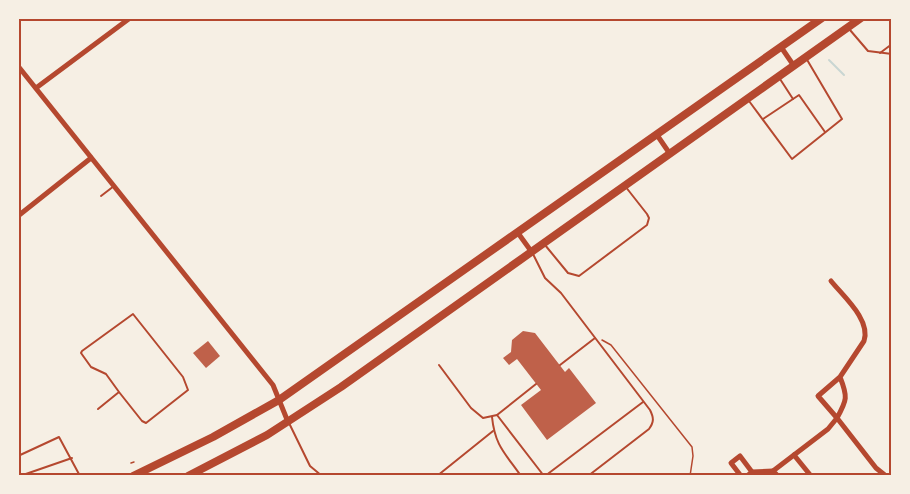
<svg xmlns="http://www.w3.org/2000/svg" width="910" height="494" font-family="'Nunito Sans',sans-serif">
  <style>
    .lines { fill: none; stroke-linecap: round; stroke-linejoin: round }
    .stream { stroke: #c9d6d2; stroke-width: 2 }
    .building { fill: #bf614a }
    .path { stroke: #b5482f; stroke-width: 1.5 }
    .service { stroke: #b5482f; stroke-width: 2 }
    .minor { stroke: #b5482f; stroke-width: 5 }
    .primary { stroke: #b5482f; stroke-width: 8 }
    .neatline { fill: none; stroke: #b5482f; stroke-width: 2 }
  </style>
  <rect width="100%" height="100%" fill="#f6efe4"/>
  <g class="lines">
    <g class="stream">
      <path d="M 789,18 L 790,20"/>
      <path d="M 829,60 L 844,75"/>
    </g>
  </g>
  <g class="building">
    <path d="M 523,331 L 535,333 L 565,372 L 569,368 L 596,403 L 547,440 L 521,405 L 541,390 L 517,359 L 509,365 L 503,358 L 511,352 L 512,340 Z"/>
    <path d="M 208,341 L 220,356 L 206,368 L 193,353 Z"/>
  </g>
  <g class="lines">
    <g class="path">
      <path d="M 602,340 L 611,345 L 692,447 L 693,456 L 690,476"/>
      <path d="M 131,463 L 134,462"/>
    </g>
    <g class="service">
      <path d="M 850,30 L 868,51 L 892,54"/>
      <path d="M 880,53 L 892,44"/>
      <path d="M 780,79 L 793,99"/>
      <path d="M 749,101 L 792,159 L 842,119 L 806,58"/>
      <path d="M 763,119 L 799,95 L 825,132"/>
      <path d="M 101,196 L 114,186"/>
      <path d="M 545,245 L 568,273 L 579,276 L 647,225 L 649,218 L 647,214 L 625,186"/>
      <path d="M 533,254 L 545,278 L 561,293 L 650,410 C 654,418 654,422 649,429 L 588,476"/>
      <path d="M 439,365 L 471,408 L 483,418 L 497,415 L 536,384"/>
      <path d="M 560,365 L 595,338"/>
      <path d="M 98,409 L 119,392 L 142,421 L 146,423 L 188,390 L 183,377 L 133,314 L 82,351 L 81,353 L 91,367 L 106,374 L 119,392"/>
      <path d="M 497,415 L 544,476"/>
      <path d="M 492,417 C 495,446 505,453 521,476"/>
      <path d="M 289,423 L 310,466 L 322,476"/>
      <path d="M 18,456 L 59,437 L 80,476"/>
      <path d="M 20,476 L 72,458"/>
      <path d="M 437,476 L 493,431"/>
      <path d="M 545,476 L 643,402"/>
    </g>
    <g class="minor">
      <path d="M 781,47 L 794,66"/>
      <path d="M 18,66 L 273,385 L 288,422"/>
      <path d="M 36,88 L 130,18"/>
      <path d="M 657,135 L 670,154"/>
      <path d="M 18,216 L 91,158"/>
      <path d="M 518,233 L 531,251"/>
      <path d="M 831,281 C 844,297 871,320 864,341 L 840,377 C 848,397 847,400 837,418 L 818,396 L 840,377"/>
      <path d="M 794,455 L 811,476"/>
      <path d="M 741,476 L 731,463 L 740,456 L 752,472"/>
      <path d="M 747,476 L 752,472 L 773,471"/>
      <path d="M 778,476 L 773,471 L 828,429 L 837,418 L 876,468 L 886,476"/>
    </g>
    <g class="primary">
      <path d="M 133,476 L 213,437 L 279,400 L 822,18"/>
      <path d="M 188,476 L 267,435 L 341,387 L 861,18"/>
    </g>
  </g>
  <rect width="910" height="494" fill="none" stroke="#f6efe4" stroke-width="39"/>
  <rect x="20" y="20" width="870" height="454" class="neatline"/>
</svg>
